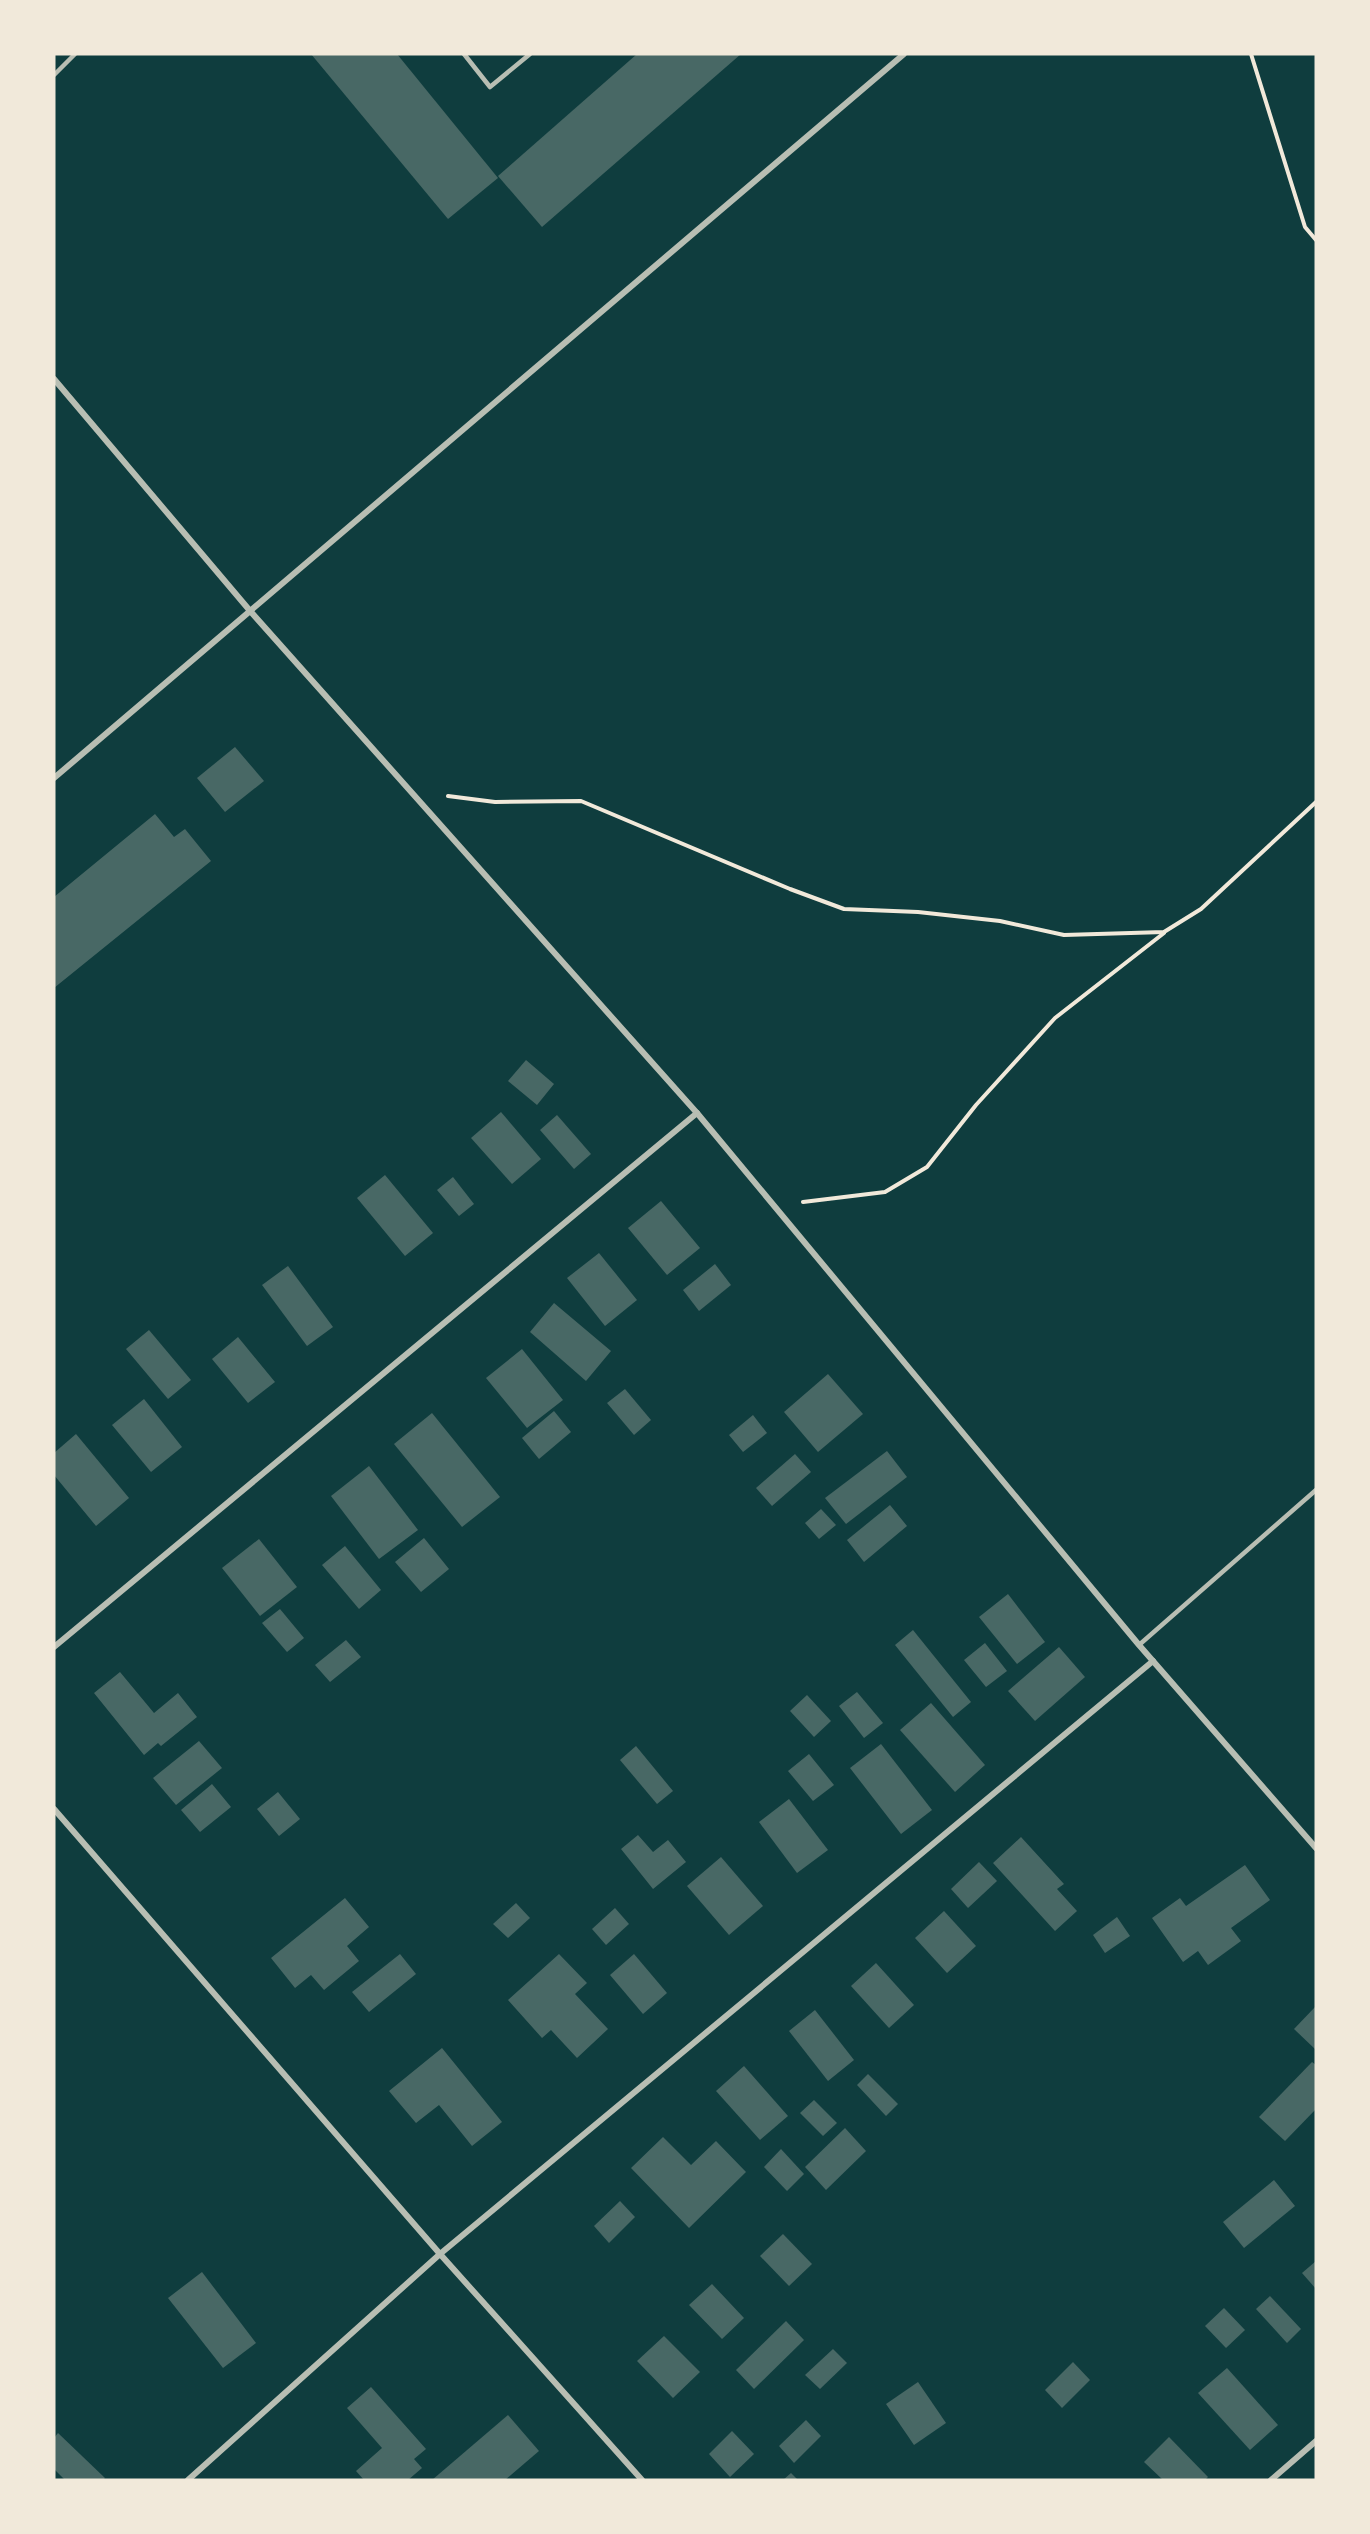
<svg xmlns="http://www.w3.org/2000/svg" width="1370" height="2534" font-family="Helvetica,sans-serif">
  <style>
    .building { fill: #486865 }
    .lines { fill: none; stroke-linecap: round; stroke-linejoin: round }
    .path { stroke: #f1e9da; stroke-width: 4 }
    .service { stroke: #b8beb3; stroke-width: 4.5 }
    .minor { stroke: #b8beb3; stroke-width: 6 }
  </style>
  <rect width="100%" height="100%" fill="#0f3d3e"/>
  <g class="building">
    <path d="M 311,54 L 397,54 L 498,178 L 448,219 Z"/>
    <path d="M 637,54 L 741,54 L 542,227 L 498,176 Z"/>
    <path d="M 235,747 L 264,781 L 225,812 L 197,778 Z"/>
    <path d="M 155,814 L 174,837 L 185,829 L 211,861 L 54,988 L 54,897 Z"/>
    <path d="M 526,1060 L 554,1084 L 537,1105 L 508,1081 Z"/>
    <path d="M 501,1112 L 541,1159 L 512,1184 L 471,1138 Z"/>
    <path d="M 557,1115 L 591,1154 L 574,1169 L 540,1130 Z"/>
    <path d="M 385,1175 L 433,1233 L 405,1256 L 357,1198 Z"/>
    <path d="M 453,1177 L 474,1204 L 459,1216 L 437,1190 Z"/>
    <path d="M 661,1201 L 700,1248 L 667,1275 L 628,1228 Z"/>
    <path d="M 599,1253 L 637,1300 L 605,1326 L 567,1278 Z"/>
    <path d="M 715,1264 L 731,1285 L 699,1311 L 683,1290 Z"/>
    <path d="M 288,1266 L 333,1327 L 307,1346 L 262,1285 Z"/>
    <path d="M 554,1303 L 611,1351 L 586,1381 L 530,1332 Z"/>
    <path d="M 149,1330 L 191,1380 L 168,1399 L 126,1349 Z"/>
    <path d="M 238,1337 L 275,1382 L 248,1403 L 212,1359 Z"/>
    <path d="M 522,1349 L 563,1400 L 527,1428 L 486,1378 Z"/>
    <path d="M 828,1374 L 863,1414 L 818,1452 L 784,1412 Z"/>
    <path d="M 625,1389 L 651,1420 L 634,1435 L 607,1403 Z"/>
    <path d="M 144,1399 L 182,1447 L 151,1472 L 112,1425 Z"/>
    <path d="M 554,1411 L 571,1432 L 539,1459 L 522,1438 Z"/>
    <path d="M 432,1413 L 500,1497 L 462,1527 L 394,1444 Z"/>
    <path d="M 753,1415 L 767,1433 L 743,1452 L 729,1435 Z"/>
    <path d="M 76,1434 L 129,1498 L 96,1526 L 54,1475 L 54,1453 Z"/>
    <path d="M 887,1451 L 907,1477 L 846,1524 L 825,1498 Z"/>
    <path d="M 795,1454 L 811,1472 L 772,1506 L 756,1488 Z"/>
    <path d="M 369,1466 L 418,1530 L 379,1559 L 331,1496 Z"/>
    <path d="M 890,1505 L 907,1526 L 864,1562 L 847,1540 Z"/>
    <path d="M 821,1509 L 836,1525 L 819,1539 L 805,1523 Z"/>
    <path d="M 424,1538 L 449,1569 L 421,1592 L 395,1562 Z"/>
    <path d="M 259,1539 L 297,1587 L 260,1616 L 222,1568 Z"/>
    <path d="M 345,1546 L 381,1590 L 359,1609 L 322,1565 Z"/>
    <path d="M 1008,1594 L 1045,1642 L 1017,1664 L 979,1617 Z"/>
    <path d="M 280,1609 L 304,1638 L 287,1652 L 262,1623 Z"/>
    <path d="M 913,1630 L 971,1702 L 953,1717 L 895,1645 Z"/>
    <path d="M 346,1640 L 361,1657 L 330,1682 L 315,1665 Z"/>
    <path d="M 985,1643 L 1007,1671 L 986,1687 L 964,1660 Z"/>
    <path d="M 1059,1647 L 1085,1677 L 1035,1721 L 1008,1691 Z"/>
    <path d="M 120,1672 L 154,1713 L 178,1693 L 197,1717 L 161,1746 L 158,1743 L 144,1755 L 94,1693 Z"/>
    <path d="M 857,1692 L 883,1723 L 864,1738 L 839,1706 Z"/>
    <path d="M 807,1695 L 831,1721 L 814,1737 L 790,1711 Z"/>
    <path d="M 931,1703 L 985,1765 L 955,1792 L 900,1730 Z"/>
    <path d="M 199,1741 L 222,1768 L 176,1805 L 153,1778 Z"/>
    <path d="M 881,1744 L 932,1810 L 901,1834 L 850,1768 Z"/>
    <path d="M 636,1746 L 673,1791 L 657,1804 L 620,1760 Z"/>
    <path d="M 809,1754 L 834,1785 L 813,1801 L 788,1771 Z"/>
    <path d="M 212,1784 L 231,1807 L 200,1832 L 181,1810 Z"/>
    <path d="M 278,1792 L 300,1819 L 279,1836 L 257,1809 Z"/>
    <path d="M 789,1799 L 828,1850 L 797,1873 L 759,1822 Z"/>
    <path d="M 638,1835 L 653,1852 L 668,1840 L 686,1862 L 653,1889 L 621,1849 Z"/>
    <path d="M 1021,1837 L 1064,1884 L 1057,1889 L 1077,1911 L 1055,1931 L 993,1863 Z"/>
    <path d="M 721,1857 L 763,1906 L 729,1935 L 687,1886 Z"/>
    <path d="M 979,1862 L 997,1881 L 968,1908 L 951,1889 Z"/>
    <path d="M 1245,1865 L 1270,1900 L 1231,1928 L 1241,1941 L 1208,1965 L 1198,1951 L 1183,1962 L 1152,1918 L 1180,1898 L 1186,1906 Z"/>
    <path d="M 345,1898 L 369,1927 L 347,1946 L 359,1961 L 324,1990 L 311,1975 L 295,1988 L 271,1958 Z"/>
    <path d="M 516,1903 L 530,1918 L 508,1938 L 493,1924 Z"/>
    <path d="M 615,1908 L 629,1924 L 606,1945 L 592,1929 Z"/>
    <path d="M 944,1911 L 976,1946 L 947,1973 L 915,1938 Z"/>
    <path d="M 1117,1917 L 1130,1936 L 1105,1953 L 1093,1935 Z"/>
    <path d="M 400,1954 L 416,1974 L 369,2012 L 352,1992 Z"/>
    <path d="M 559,1954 L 587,1983 L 575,1994 L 608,2029 L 577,2058 L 551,2030 L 542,2038 L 508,2000 Z"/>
    <path d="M 634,1954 L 667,1993 L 643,2014 L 610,1975 Z"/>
    <path d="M 876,1963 L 914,2005 L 889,2028 L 851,1986 Z"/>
    <path d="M 1316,2006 L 1316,2050 L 1294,2029 Z"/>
    <path d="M 815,2010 L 854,2060 L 828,2081 L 789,2031 Z"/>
    <path d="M 442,2048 L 502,2122 L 472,2146 L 439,2105 L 416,2123 L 389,2091 Z"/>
    <path d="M 1312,2062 L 1316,2065 L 1316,2109 L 1285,2141 L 1259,2117 Z"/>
    <path d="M 744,2066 L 788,2116 L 760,2140 L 716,2091 Z"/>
    <path d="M 868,2074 L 898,2104 L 886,2116 L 857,2085 Z"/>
    <path d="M 814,2100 L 837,2123 L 823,2136 L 800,2113 Z"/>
    <path d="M 845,2128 L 866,2151 L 826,2190 L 805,2167 Z"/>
    <path d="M 663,2137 L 691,2165 L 716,2141 L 746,2172 L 689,2228 L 631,2168 Z"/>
    <path d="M 781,2149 L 804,2174 L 787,2191 L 764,2167 Z"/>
    <path d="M 1274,2180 L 1295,2206 L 1244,2248 L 1223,2222 Z"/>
    <path d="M 620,2201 L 635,2217 L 609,2243 L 594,2226 Z"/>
    <path d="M 783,2234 L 812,2264 L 789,2286 L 760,2256 Z"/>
    <path d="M 1316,2261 L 1316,2289 L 1302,2273 Z"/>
    <path d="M 202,2272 L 256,2343 L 223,2368 L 168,2298 Z"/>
    <path d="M 712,2284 L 744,2318 L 722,2339 L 689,2305 Z"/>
    <path d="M 1270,2296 L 1301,2329 L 1287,2343 L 1256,2309 Z"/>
    <path d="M 1224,2308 L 1245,2330 L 1226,2348 L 1205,2326 Z"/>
    <path d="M 786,2321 L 804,2340 L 754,2389 L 736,2370 Z"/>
    <path d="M 664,2336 L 700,2372 L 673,2398 L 637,2361 Z"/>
    <path d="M 833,2349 L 847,2363 L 820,2389 L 805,2375 Z"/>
    <path d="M 1073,2362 L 1090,2380 L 1062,2408 L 1045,2390 Z"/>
    <path d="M 1227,2368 L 1278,2425 L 1250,2450 L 1198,2393 Z"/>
    <path d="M 918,2382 L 946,2423 L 914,2445 L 886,2404 Z"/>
    <path d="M 371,2387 L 426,2449 L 414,2459 L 422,2468 L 408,2480 L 364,2480 L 356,2471 L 382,2448 L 347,2408 Z"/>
    <path d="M 508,2415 L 539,2451 L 505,2480 L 432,2480 Z"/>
    <path d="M 806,2420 L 821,2436 L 794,2463 L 779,2446 Z"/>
    <path d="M 732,2431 L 754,2454 L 730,2477 L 709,2454 Z"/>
    <path d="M 58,2433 L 105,2478 L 103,2480 L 65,2480 L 54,2469 L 54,2438 Z"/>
    <path d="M 1169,2437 L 1208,2477 L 1205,2480 L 1163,2480 L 1144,2462 Z"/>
    <path d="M 791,2473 L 798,2480 L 783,2480 Z"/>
  </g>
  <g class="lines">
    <g class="path">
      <path d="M 1251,54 L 1305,227 L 1316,240"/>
      <path d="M 448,796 L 495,802 L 581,801 L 790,889 L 844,909 L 918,912 L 1000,921 L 1064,935 L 1164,932 L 1201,909 L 1316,802"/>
      <path d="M 803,1202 L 885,1192 L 927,1167 L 976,1105 L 1055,1018 L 1164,933"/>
    </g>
    <g class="service">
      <path d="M 464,54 L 490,87 L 530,54"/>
      <path d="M 54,75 L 75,54"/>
      <path d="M 1139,1645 L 1316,1490"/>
    </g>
    <g class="minor">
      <path d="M 54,379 L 251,612 L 697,1113 L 1139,1645 L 1316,1848"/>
      <path d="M 54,778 L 904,54"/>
      <path d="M 54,1647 L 697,1113"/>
      <path d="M 54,1809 L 440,2254 L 642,2480"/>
      <path d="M 188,2480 L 440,2254 L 1153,1661"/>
      <path d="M 1271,2480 L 1316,2441"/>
    </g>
  </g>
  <rect width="1370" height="2534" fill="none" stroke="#f1e9da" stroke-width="111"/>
</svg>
